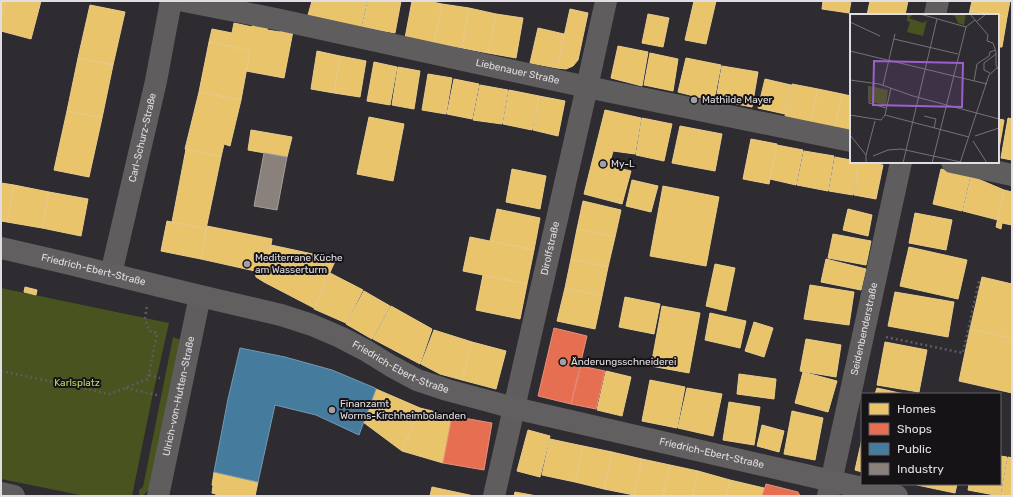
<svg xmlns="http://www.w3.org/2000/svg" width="1013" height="497" font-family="Rubik,sans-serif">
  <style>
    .green { fill: #485320 }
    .homes { fill: #e9c46a; stroke: #e7cc8e }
    .shops { fill: #e76f51; stroke: #e5907d }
    .public { fill: #457b9d; stroke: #7499b2 }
    .industry { fill: #8a817c; stroke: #a49d9b }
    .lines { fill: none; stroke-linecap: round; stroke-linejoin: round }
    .path { stroke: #5e5c5d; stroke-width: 2.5; stroke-dasharray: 2 3; stroke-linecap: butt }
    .street { stroke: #5f5d5d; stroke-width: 22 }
    .secondary { stroke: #625f60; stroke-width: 22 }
    .poi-dot { fill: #a2a0a4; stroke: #161317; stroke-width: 1.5 }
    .labels { text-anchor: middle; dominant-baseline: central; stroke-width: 4; stroke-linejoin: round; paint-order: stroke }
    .street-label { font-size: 10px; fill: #e1dee3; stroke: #161317 }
    .poi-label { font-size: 10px; fill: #e1dee3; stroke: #161317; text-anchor: start }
    .park-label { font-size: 10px; fill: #beda64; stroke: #161317 }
    .inset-road { fill: none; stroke: #767378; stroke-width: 1 }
    .view { fill: #9a61ca; fill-opacity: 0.15; stroke: #9a61ca; stroke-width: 2 }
    .inset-edge { fill: none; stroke: #e1dee3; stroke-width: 2 }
  </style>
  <rect width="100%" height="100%" fill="#2e2c30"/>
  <g class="green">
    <path d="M 1,288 L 169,323 L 152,398 L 132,496 L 85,496 L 1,479 Z"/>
    <path d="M 173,337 L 181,340 L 149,489 L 143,496 L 139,496 L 139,490 L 143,487 Z"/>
  </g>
  <g class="homes">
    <path d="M 1,1 L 6,1 L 1,20 Z"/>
    <path d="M 6,1 L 41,1 L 31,39 L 1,31 L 1,20 Z"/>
    <path d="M 312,1 L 367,1 L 361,27 L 308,15 Z"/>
    <path d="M 368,1 L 401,1 L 395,33 L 362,27 Z"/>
    <path d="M 412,1 L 428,1 L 442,4 L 434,43 L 405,38 Z"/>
    <path d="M 694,1 L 716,1 L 706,44 L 685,40 Z"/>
    <path d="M 823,1 L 851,1 L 849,13 L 822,9 Z"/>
    <path d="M 870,1 L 908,1 L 905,15 L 867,15 Z"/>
    <path d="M 972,1 L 1010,1 L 1007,17 L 970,10 Z"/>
    <path d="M 442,4 L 469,8 L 462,48 L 434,43 Z"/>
    <path d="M 90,5 L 125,12 L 113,65 L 78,58 Z"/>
    <path d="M 469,8 L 496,14 L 488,53 L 462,48 Z"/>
    <path d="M 570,9 L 588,13 L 578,60 L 573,66 L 566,69 L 557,68 Z"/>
    <path d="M 970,10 L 997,15 L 969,15 Z"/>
    <path d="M 496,14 L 523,18 L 516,58 L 488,53 Z"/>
    <path d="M 648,14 L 669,18 L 663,47 L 642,43 Z"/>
    <path d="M 998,15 L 1007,17 L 1002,47 L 998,47 Z"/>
    <path d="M 253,22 L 268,26 L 267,30 L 280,32 L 281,28 L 293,31 L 284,78 L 246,71 L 250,51 L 209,42 L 212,29 L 232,33 L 234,23 L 252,27 Z"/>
    <path d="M 538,28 L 564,34 L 557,68 L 530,63 Z"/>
    <path d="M 209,42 L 250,51 L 241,100 L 199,92 Z"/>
    <path d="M 618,46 L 648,52 L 642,86 L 611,78 Z"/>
    <path d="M 317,51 L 340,56 L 334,93 L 311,89 Z"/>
    <path d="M 650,53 L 678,59 L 673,91 L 644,85 Z"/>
    <path d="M 340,56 L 366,61 L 360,97 L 334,93 Z"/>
    <path d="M 78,58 L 113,65 L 102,118 L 67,111 Z"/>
    <path d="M 686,58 L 721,65 L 714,101 L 678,92 Z"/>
    <path d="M 374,62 L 397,67 L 390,105 L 367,101 Z"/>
    <path d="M 722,66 L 758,72 L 752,107 L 716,100 Z"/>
    <path d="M 398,67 L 420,71 L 414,109 L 392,105 Z"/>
    <path d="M 428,74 L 452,78 L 446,114 L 422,110 Z"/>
    <path d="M 454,79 L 479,84 L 472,119 L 447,114 Z"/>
    <path d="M 765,79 L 791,85 L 785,114 L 758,108 Z"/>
    <path d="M 792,84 L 818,89 L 811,122 L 785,116 Z"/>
    <path d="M 480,85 L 508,90 L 502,124 L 473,120 Z"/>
    <path d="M 818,89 L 842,94 L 835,127 L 811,122 Z"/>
    <path d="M 509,90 L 539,96 L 532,130 L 503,124 Z"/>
    <path d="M 199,92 L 241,100 L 230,146 L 224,144 L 221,157 L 185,149 Z"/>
    <path d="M 842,94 L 851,96 L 851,130 L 835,127 Z"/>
    <path d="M 539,96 L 565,101 L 558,136 L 533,130 Z"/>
    <path d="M 605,110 L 641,118 L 635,154 L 613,151 L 609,166 L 631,171 L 622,204 L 584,194 Z"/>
    <path d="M 67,111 L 102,118 L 89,177 L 54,170 Z"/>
    <path d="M 369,117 L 404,124 L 393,181 L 357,174 Z"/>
    <path d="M 642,118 L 672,124 L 664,161 L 636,155 Z"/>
    <path d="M 1008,118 L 1012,119 L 1012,160 L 1001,158 Z"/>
    <path d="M 998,119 L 1004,120 L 998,155 Z"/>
    <path d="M 680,126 L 722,134 L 715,171 L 672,163 Z"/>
    <path d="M 251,130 L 292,137 L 287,157 L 248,150 Z"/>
    <path d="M 751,139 L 777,144 L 769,184 L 743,179 Z"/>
    <path d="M 777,145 L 803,150 L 796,185 L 770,179 Z"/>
    <path d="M 186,149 L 221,157 L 206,229 L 172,222 Z"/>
    <path d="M 804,151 L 834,156 L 828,191 L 797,185 Z"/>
    <path d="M 835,157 L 851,160 L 851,162 L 859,162 L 853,195 L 829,191 Z"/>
    <path d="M 859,162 L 883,165 L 876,199 L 854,195 Z"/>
    <path d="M 512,169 L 546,176 L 540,209 L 506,202 Z"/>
    <path d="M 941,169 L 970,176 L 962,211 L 933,204 Z"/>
    <path d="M 971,176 L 1004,190 L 998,220 L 963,211 Z"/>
    <path d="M 632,180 L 658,186 L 651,212 L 626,206 Z"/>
    <path d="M 1,183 L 14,185 L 7,222 L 1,221 Z"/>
    <path d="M 14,185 L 49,192 L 42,228 L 7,222 Z"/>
    <path d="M 663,186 L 719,197 L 706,266 L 650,256 Z"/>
    <path d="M 1004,190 L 1012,192 L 1012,225 L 1002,223 L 1001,229 L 996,227 Z"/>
    <path d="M 49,192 L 88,199 L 81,236 L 42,228 Z"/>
    <path d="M 583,201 L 621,210 L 615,237 L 577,229 Z"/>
    <path d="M 497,209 L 540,218 L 534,250 L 490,241 Z"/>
    <path d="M 848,209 L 872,215 L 868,236 L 843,230 Z"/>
    <path d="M 915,213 L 952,220 L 946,250 L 909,243 Z"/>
    <path d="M 167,221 L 206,229 L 201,259 L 161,251 Z"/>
    <path d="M 207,226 L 272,239 L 264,282 L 256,277 L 255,271 L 201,259 Z"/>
    <path d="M 577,229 L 615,237 L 608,267 L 571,259 Z"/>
    <path d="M 833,234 L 871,241 L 866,265 L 828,258 Z"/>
    <path d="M 470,237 L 534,250 L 527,284 L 463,271 Z"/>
    <path d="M 271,245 L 336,259 L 314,308 L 264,282 Z"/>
    <path d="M 909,247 L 967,260 L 958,299 L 900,286 Z"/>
    <path d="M 571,259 L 608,267 L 602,296 L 565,288 Z"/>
    <path d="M 826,259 L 866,269 L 861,290 L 821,282 Z"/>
    <path d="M 715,264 L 735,268 L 726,311 L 706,306 Z"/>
    <path d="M 330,273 L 363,290 L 346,323 L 314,309 Z"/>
    <path d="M 483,275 L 527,284 L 520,319 L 476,310 Z"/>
    <path d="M 982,277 L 1012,284 L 1012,338 L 970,329 Z"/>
    <path d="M 810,285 L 854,292 L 849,325 L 804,319 Z"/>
    <path d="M 25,287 L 37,290 L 36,295 L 24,292 Z"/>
    <path d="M 565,288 L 602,296 L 595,329 L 557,321 Z"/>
    <path d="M 364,291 L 390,306 L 372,339 L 346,324 Z"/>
    <path d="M 895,292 L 954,302 L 948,337 L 888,326 Z"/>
    <path d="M 625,297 L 660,304 L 654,334 L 619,327 Z"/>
    <path d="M 391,306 L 432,329 L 420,364 L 373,339 Z"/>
    <path d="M 662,306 L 700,313 L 689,373 L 651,366 Z"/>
    <path d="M 710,313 L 746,321 L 740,348 L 705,340 Z"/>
    <path d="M 754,322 L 773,328 L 764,357 L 745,351 Z"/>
    <path d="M 970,329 L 1012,338 L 1012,393 L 959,381 Z"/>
    <path d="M 434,330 L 472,342 L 462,380 L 440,374 L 421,364 Z"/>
    <path d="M 806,339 L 841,345 L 836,377 L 800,371 Z"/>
    <path d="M 472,342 L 506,351 L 496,389 L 462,380 Z"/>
    <path d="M 885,342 L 927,350 L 919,392 L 877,385 Z"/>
    <path d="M 606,371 L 631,377 L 622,416 L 597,410 Z"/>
    <path d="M 803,372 L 837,381 L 828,412 L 795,403 Z"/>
    <path d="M 739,374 L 776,379 L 774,399 L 737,394 Z"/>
    <path d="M 650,380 L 685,387 L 677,428 L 642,421 Z"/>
    <path d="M 687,388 L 722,394 L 713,436 L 678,428 Z"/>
    <path d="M 877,388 L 904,394 L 875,394 Z"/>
    <path d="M 376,389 L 420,408 L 402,451 L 363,422 Z"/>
    <path d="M 729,402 L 760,407 L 754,445 L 723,440 Z"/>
    <path d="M 420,408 L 452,416 L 443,463 L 402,451 Z"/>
    <path d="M 792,411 L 823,418 L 815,460 L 784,454 Z"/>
    <path d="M 762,425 L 784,431 L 779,452 L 757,446 Z"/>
    <path d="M 528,430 L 550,436 L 540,477 L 517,471 Z"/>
    <path d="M 550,439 L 583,446 L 575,482 L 542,475 Z"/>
    <path d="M 862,439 L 862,472 L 855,470 Z"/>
    <path d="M 583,446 L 612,452 L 604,489 L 575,482 Z"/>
    <path d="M 612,452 L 642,459 L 634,495 L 604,489 Z"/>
    <path d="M 1000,456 L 1007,457 L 1000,496 L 968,490 L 969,484 L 1000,484 Z"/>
    <path d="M 1008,457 L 1012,458 L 1012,496 L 1001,496 Z"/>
    <path d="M 642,459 L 670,465 L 663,496 L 638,496 L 634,495 Z"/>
    <path d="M 670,465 L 698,471 L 692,496 L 663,496 Z"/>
    <path d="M 698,471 L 730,480 L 727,496 L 692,496 Z"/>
    <path d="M 214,472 L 258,482 L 255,496 L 216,496 L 216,494 L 212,493 L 213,486 L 212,485 Z"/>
    <path d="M 730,480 L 764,488 L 762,496 L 727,496 Z"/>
    <path d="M 917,484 L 957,484 L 955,493 L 917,485 Z"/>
    <path d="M 432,487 L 474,496 L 430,496 Z"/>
    <path d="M 515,492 L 537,496 L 514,496 Z"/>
  </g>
  <g class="shops">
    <path d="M 554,328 L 587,336 L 571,404 L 538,396 Z"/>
    <path d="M 581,366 L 605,371 L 596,409 L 571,404 Z"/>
    <path d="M 452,416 L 492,423 L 484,470 L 443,463 Z"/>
    <path d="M 766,484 L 798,492 L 800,496 L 762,496 Z"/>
  </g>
  <path class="public" d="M 240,348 L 285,357 L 332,370 L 375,388 L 376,389 L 359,435 L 316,415 L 275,405 L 258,482 L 214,472 L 228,399 Z"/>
  <path class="industry" d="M 264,153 L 287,157 L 277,210 L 254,206 Z"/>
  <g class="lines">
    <g class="path">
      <path d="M 886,337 L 963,353 L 979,281"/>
      <path d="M 1,371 L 110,394 L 148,379 L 157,333 L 149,331 L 145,318 L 147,306"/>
      <path d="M 149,375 L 160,378"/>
      <path d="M 126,388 L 157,395"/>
    </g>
    <g class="street">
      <path id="s1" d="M 184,1 L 276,19 L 587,87 L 851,141"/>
      <path d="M 935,15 L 938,1"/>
      <path d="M 952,162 L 1012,175"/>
      <path id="s2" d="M 111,274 L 156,81 L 171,1"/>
      <path d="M 1,493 L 14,496"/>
      <path id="s3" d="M 158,496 L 200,296"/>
      <path id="s4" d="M 494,496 L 587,87 L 606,1"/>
      <path id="s5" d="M 828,496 L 901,162"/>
    </g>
    <path class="secondary" id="s6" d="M 1,248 L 66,263 L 200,296 L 281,315 L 312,325 L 340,337 L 365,350 L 391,366 L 417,380 L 447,390 L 514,408 L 897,496"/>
  </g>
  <g class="poi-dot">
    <circle cx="694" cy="100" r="4"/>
    <circle cx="603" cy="164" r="4"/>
    <circle cx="247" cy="264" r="4"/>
    <circle cx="563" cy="362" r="4"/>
    <circle cx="332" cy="410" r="4"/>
  </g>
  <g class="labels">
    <g class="street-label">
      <text stroke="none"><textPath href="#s1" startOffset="341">Liebenauer Straße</textPath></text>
      <text stroke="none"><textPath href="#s2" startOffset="140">Carl-Schurz-Straße</textPath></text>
      <text stroke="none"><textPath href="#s4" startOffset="254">Dirolfstraße</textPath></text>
      <text stroke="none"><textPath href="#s6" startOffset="95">Friedrich-Ebert-Straße</textPath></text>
      <text stroke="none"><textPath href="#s5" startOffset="171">Seidenbenderstraße</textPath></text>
      <text stroke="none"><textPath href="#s6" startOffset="419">Friedrich-Ebert-Straße</textPath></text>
      <text stroke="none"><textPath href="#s3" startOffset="102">Ulrich-von-Hutten-Straße</textPath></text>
      <text stroke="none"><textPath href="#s6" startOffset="743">Friedrich-Ebert-Straße</textPath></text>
    </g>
    <g class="poi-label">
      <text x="702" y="100">Mathilde Mayer</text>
      <text x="611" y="164">My-L</text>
      <text x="255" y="258">Mediterrane Küche<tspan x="255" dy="12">am Wasserturm</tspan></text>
      <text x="571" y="362">Änderungsschneiderei</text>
      <text x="340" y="404">Finanzamt<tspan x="340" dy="12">Worms-Kirchheimbolanden</tspan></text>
    </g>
    <g class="park-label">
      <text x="77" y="383">Karlsplatz</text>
    </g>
  </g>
  <g transform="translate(850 14)">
    <rect width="149" height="149" fill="#2e2c30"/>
    <path d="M 57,0 L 63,1 L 59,4 L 73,9 L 77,6 L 73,22 L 57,18 L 60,8 L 57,7 ZM 97,0 L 116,0 L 114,11 L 108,9 L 105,2 ZM 20,72 L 38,76 L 36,91 L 20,88 Z" fill="#485320"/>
    <path class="inset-road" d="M 70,0 L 116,13M 120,0 L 138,21M 0,8 L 30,22M 126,8 L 136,0M 138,21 L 137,27 L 143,29M 44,25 L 108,40M 143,29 L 146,38 L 146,51 L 149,57M 0,37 L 137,70M 140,59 L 134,56 L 134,49 L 146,40M 0,66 L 29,70 L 63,82 L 149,105M 124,67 L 127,50 L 139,42 L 140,38 L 146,36M 33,71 L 45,20M 19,72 L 19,89 L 36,94M 0,101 L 31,106 L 35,101 L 41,74M 35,101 L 119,123M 74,102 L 86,105 L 84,114M 0,121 L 16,141 L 16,149M 125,122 L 149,114M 123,127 L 137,149M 16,141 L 25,107M 23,142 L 38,136 L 51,135 L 115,149M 53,149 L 87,5M 82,149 L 116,13 L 125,6M 110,149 L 139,61 L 147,54"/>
    <path class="view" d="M 24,47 L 113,49 L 112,93 L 23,91 Z"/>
    <rect width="149" height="149" class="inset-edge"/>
  </g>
  <rect width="1013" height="497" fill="none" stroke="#e1dee3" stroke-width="4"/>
  <rect x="861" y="393" width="140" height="92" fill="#161317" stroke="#676469"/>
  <rect x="869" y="403" width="20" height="12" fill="#e9c46a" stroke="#676469"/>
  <text x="897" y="413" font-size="12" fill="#e1dee3">Homes</text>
  <rect x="869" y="423" width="20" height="12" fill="#e76f51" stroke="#676469"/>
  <text x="897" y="433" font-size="12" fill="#e1dee3">Shops</text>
  <rect x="869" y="443" width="20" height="12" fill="#457b9d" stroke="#676469"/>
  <text x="897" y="453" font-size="12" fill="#e1dee3">Public</text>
  <rect x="869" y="463" width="20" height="12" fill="#8a817c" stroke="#676469"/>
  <text x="897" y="473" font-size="12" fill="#e1dee3">Industry</text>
</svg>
